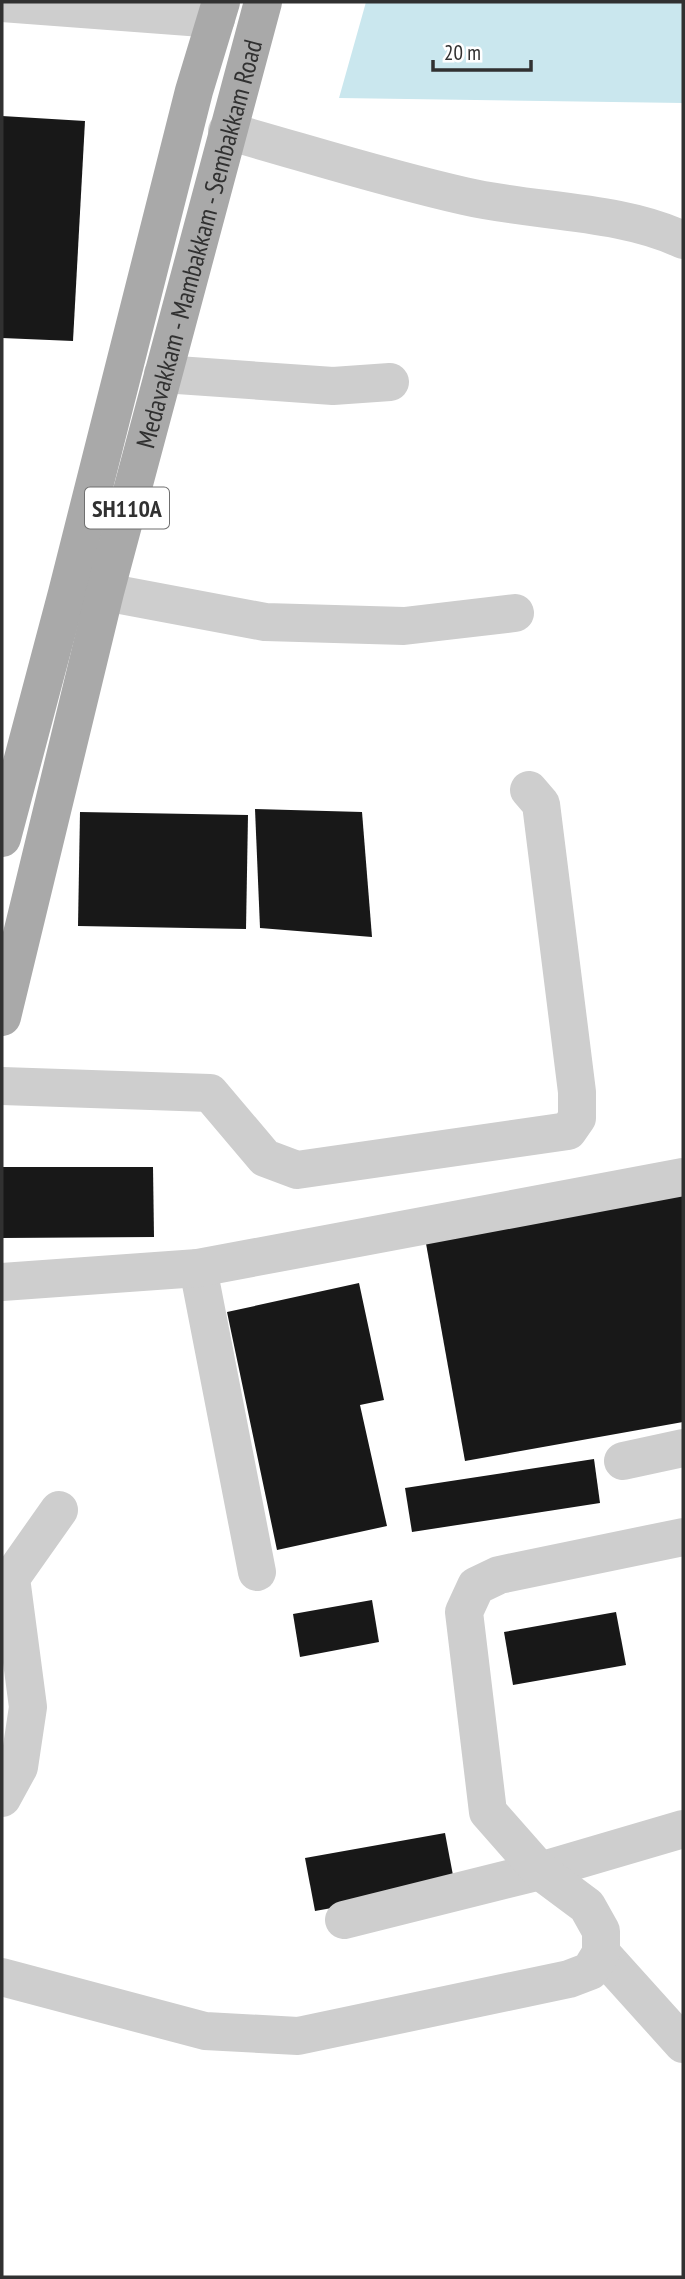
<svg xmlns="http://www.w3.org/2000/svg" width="685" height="2279" font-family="'PT Sans Narrow',sans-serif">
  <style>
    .water { fill: #cae7ee }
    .building { fill: #181818 }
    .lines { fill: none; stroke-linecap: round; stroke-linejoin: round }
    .minor { stroke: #cecece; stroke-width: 38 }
    .major { stroke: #a9a9a9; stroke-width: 38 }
    .labels { text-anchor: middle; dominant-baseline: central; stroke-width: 7; stroke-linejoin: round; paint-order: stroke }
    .shield { fill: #fff; stroke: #6f6f6f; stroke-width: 2 }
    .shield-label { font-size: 24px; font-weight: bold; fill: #313131 }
    .street-label { font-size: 26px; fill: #313131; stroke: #fff }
  </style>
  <rect width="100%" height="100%" fill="#fff"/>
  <path class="water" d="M 366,2 L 683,2 L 683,103 L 339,98 Z"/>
  <g class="building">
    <path d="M 2,116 L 85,121 L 73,341 L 2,338 Z"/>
    <path d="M 255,809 L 362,812 L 372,937 L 260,928 Z"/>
    <path d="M 80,812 L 248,815 L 246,929 L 78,926 Z"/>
    <path d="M 2,1167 L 153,1167 L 154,1237 L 2,1238 Z"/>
    <path d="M 683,1191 L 683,1422 L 465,1461 L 425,1238 Z"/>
    <path d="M 359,1283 L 384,1400 L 360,1405 L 387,1526 L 277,1550 L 227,1312 Z"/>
    <path d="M 594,1459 L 600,1503 L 412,1532 L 405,1488 Z"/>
    <path d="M 372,1600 L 379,1642 L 300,1657 L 293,1614 Z"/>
    <path d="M 616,1612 L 626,1665 L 513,1685 L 504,1632 Z"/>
    <path d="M 445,1833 L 455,1886 L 315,1911 L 305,1858 Z"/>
  </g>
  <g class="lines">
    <g class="minor">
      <path d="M 2,3 L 216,19"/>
      <path d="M 227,131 C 306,153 384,178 464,196 C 532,212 621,210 683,240"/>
      <path d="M 163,374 L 333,386 L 390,382"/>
      <path d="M 105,592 L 265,622 L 404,626 L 515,613"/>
      <path d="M 2,1086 L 210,1093 L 265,1158 L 297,1170 L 568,1131 L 577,1118 L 577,1092 L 541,804 L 529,790"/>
      <path d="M 198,1268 L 257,1572"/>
      <path d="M 2,1282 L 198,1268 L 683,1177"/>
      <path d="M 623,1461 L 683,1448"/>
      <path d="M 2,1798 L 19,1767 L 28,1707 L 11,1578 L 59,1510"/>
      <path d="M 344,1920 L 540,1871 L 683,1829"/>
      <path d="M 601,1953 L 683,2044"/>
      <path d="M 2,1977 L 205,2031 L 298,2036 L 569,1979 L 590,1971 L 601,1953 L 601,1931 L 587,1906 L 540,1871 L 488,1812 L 464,1612 L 476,1586 L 499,1575 L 683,1537"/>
    </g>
    <g class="major">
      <path d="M 2,838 L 67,593 L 194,91 L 221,2"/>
      <path id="s1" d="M 2,1017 L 105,592 L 263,2"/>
    </g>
  </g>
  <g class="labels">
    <rect class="shield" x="85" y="487.5" width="84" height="41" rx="5"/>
    <g class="shield-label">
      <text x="127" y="508">SH110A</text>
    </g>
    <g class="street-label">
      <text stroke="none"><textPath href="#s1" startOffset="798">Medavakkam - Mambakkam - Sembakkam Road</textPath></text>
    </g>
  </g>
  <rect width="685" height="2279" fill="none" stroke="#313131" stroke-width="7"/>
  <path d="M433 60v10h98v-10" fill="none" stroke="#313131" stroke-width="3.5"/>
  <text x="444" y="60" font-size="21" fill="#313131" stroke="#ffffff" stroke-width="5" paint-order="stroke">20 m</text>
</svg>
